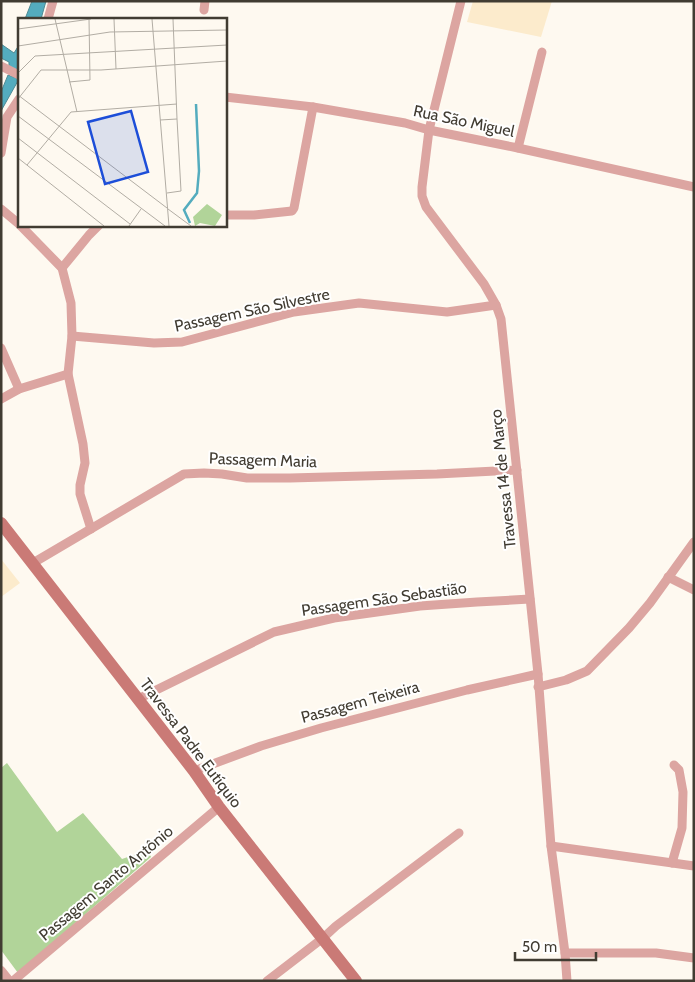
<svg xmlns="http://www.w3.org/2000/svg" width="695" height="982" font-family="Cabin,sans-serif">
  <style>
    .built { fill: #fcebcc }
    .forest { fill: #b1d499 }
    .water { fill: #54acbe; stroke: #4e8a94 }
    .lines { fill: none; stroke-linecap: round; stroke-linejoin: round }
    .minor { stroke: #dca5a1; stroke-width: 9 }
    .tertiary { stroke: #dca5a1; stroke-width: 10 }
    .secondary { stroke: #ca7a76; stroke-width: 12 }
    .labels { text-anchor: middle; dominant-baseline: central; stroke-width: 4; stroke-linejoin: round; paint-order: stroke }
    .street-label { font-size: 16px; fill: #413c32; stroke: #fff }
    .inset-river { fill: none; stroke: #54acbe; stroke-width: 2.5 }
    .inset-road { fill: none; stroke: #b2ada4; stroke-width: 1 }
    .view { fill: #1d4ed8; fill-opacity: 0.15; stroke: #1d4ed8; stroke-width: 2.5 }
    .inset-edge { fill: none; stroke: #413c32; stroke-width: 2.5 }
  </style>
  <rect width="100%" height="100%" fill="#fef9f0"/>
  <g class="built">
    <path d="M 473,1 L 552,1 L 541,37 L 467,22 Z"/>
    <path d="M 1,559 L 20,583 L 1,597 Z"/>
  </g>
  <path class="forest" d="M 7,763 L 57,832 L 83,813 L 122,859 L 148,850 L 151,857 L 18,973 L 1,950 L 1,768 Z"/>
  <g class="water">
    <path d="M 32,1 L 46,1 L 41,19 L 25,19 Z"/>
    <path d="M 1,44 L 14,53 L 19,45 L 19,70 L 9,68 L 9,62 L 1,58 Z"/>
    <path d="M 8,75 L 19,79 L 1,111 L 1,92 Z"/>
  </g>
  <g class="lines">
    <g class="minor">
      <path d="M 461,1 L 429,130 L 422,187 L 422,196 L 426,207 L 484,284 L 496,305 L 501,319 L 538,674 L 551,846 L 565,953 L 567,981"/>
      <path d="M 204,10 L 205,1"/>
      <path d="M 48,19 L 53,1"/>
      <path d="M 1,66 L 19,75"/>
      <path d="M 225,97 L 313,107 L 405,123 L 429,130 L 518,148 L 694,187"/>
      <path d="M 518,148 L 542,52"/>
      <path d="M 1,153 L 7,117 L 19,99"/>
      <path d="M 1,209 L 19,224"/>
      <path d="M 225,215 L 254,215 L 292,211 L 294,208 L 313,107"/>
      <path d="M 20,225 L 62,268 L 71,303 L 72,336 L 68,374 L 83,444 L 85,463 L 80,485 L 80,494 L 91,529"/>
      <path d="M 62,268 L 89,235 L 99,225"/>
      <path d="M 72,336 L 154,343 L 182,342 L 294,312 L 359,303 L 447,312 L 496,305"/>
      <path d="M 1,348 L 19,389"/>
      <path d="M 1,399 L 19,389 L 68,374"/>
      <path d="M 33,563 L 184,474 L 204,473 L 222,474 L 247,478 L 290,478 L 437,474 L 517,470"/>
      <path d="M 668,577 L 694,590"/>
      <path d="M 538,687 L 566,680 L 587,671 L 629,628 L 650,603 L 694,542"/>
      <path d="M 138,699 L 274,632 L 334,618 L 420,606 L 477,602 L 530,599"/>
      <path d="M 194,771 L 261,746 L 321,728 L 467,690 L 538,674"/>
      <path d="M 551,846 L 694,866"/>
      <path d="M 672,863 L 682,828 L 683,792 L 679,770 L 674,765"/>
      <path d="M 565,953 L 656,953 L 694,958"/>
      <path d="M 13,981 L 219,807"/>
      <path d="M 267,981 L 323,938 L 336,926 L 459,833"/>
    </g>
    <path class="tertiary" d="M 1,971 L 9,981"/>
    <path class="secondary" d="M 1,523 L 194,771 L 219,807 L 356,981"/>
  </g>
  <g class="labels">
    <g class="street-label">
      <text transform="translate(464 121) rotate(12)">Rua São Miguel</text>
      <text transform="translate(252 310) rotate(-12)">Passagem São Silvestre</text>
      <text transform="translate(263 460) rotate(2)">Passagem Maria</text>
      <text transform="translate(503 479) rotate(-96)">Travessa 14 de Março</text>
      <text transform="translate(384 599) rotate(-8)">Passagem São Sebastião</text>
      <text transform="translate(360 702) rotate(-15)">Passagem Teixeira</text>
      <text transform="translate(191 743) rotate(53)">Travessa Padre Eutíquio</text>
      <text transform="translate(106 883) rotate(-40)">Passagem Santo Antônio</text>
    </g>
  </g>
  <g transform="translate(18 18)">
    <rect width="209" height="209" fill="#fef9f0"/>
    <path d="M 189,186 L 204,197 L 197,208 L 182,205 L 177,208 L 175,199 Z" fill="#b1d499"/>
    <path class="inset-river" d="M 178,86 L 181,153M 172,205 L 166,192 L 179,175 L 181,153"/>
    <path class="inset-road" d="M 37,1 L 59,94M 96,1 L 98,51M 134,1 L 151,208M 0,11 L 73,1M 0,28 L 92,14 L 209,12M 0,55 L 17,38 L 209,27M 51,64 L 72,62 L 71,1M 0,77 L 149,190M 0,81 L 23,52 L 83,52 L 209,43M 0,98 L 147,208M 142,102 L 159,101 L 155,1M 0,120 L 112,206M 0,140 L 86,208M 9,147 L 53,94 L 159,86M 149,175 L 163,173 L 159,101M 150,191 L 173,208M 111,208 L 123,191"/>
    <path class="view" d="M 113,93 L 130,154 L 87,166 L 70,104 Z"/>
    <rect width="209" height="209" class="inset-edge"/>
  </g>
  <rect width="695" height="982" fill="none" stroke="#413c32" stroke-width="5"/>
  <path d="M515 952v8h81v-8" fill="none" stroke="#413c32" stroke-width="2.5"/>
  <text x="522" y="952" font-size="15" fill="#413c32" stroke="#ffffff" stroke-width="4" paint-order="stroke">50 m</text>
</svg>
